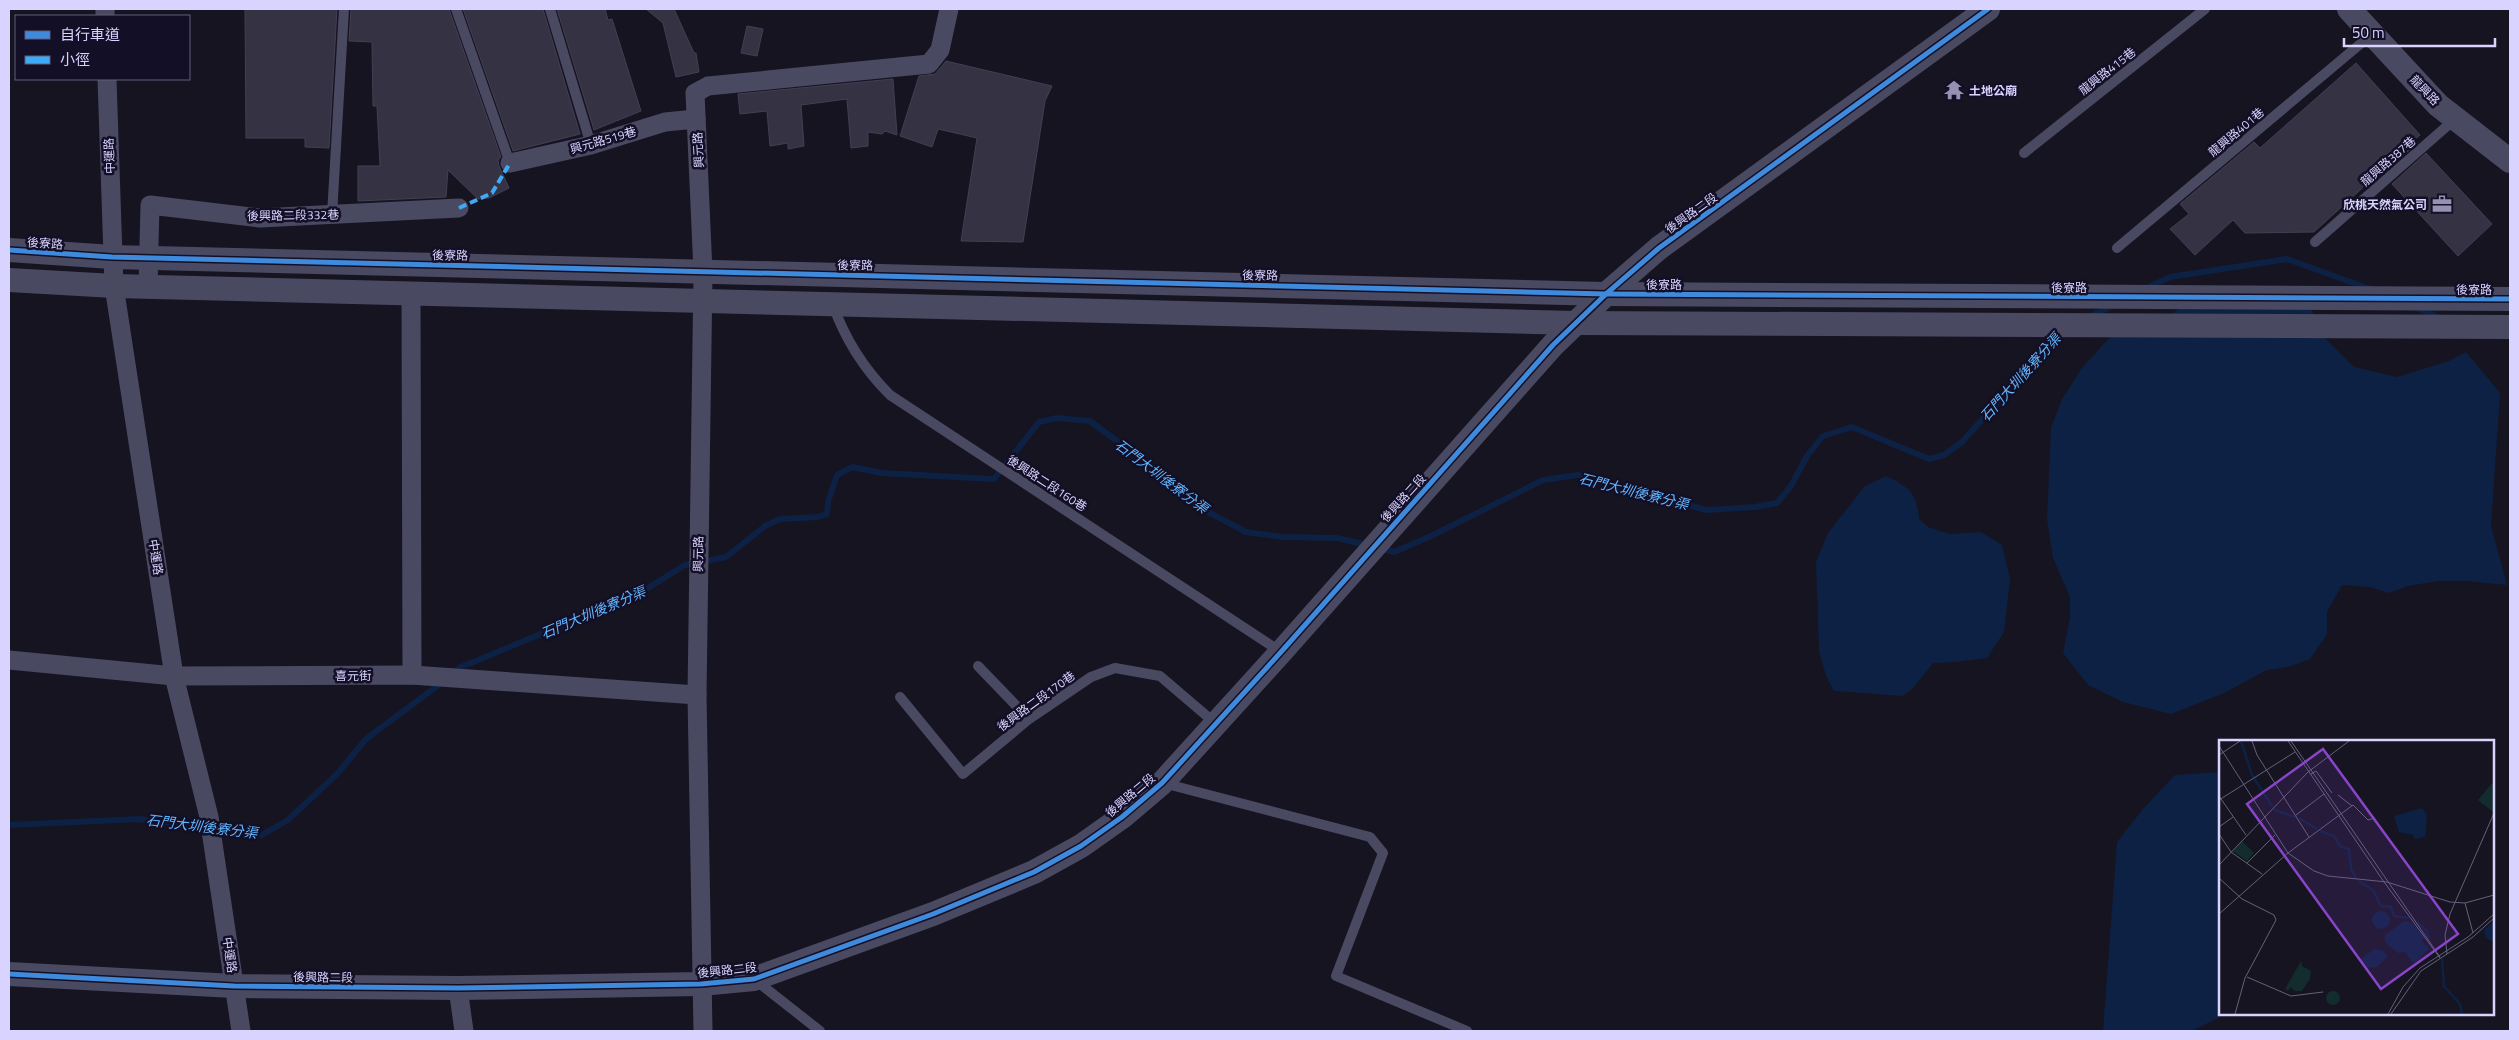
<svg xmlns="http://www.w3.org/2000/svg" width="2519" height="1040" font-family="'Titillium Web','Noto Sans TC',sans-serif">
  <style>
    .water { fill: #0d2144 }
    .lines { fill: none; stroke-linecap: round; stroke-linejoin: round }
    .stream { stroke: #0d2144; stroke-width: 6 }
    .building { fill: #343243; stroke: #433f54 }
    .service { stroke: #4a4962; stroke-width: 10 }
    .minor { stroke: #4a4962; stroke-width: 19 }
    .tertiary { stroke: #4a4962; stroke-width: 24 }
    .quiet { stroke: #3fa9f5; stroke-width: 4; stroke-dasharray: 8 4; stroke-linecap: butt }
    .cycleway-casing { stroke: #130f26; stroke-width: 8 }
    .cycleway { stroke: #408adc; stroke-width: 5 }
    .labels { text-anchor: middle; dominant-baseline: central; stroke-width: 5; stroke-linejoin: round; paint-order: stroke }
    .street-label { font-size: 12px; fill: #d9d4ff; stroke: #130f26 }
    .poi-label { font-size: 12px; font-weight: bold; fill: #d9d4ff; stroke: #130f26; text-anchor: start }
    .water-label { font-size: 14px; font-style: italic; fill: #62b6ff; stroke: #130f26 }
    .inset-river { fill: none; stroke: #0d2144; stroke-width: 2.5 }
    .inset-road { fill: none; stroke: #64617a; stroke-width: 1 }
    .view { fill: #8945c9; fill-opacity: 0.15; stroke: #8945c9; stroke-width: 2.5 }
    .inset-edge { fill: none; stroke: #d9d4ff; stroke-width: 2.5 }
  </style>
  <rect width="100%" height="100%" fill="#161421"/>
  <g class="water">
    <path d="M 2201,291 L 2308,302 L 2323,336 L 2354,367 L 2397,377 L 2449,361 L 2466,352 L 2500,393 L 2491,526 L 2507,585 L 2467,581 L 2438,581 L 2408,586 L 2389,593 L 2370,587 L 2342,585 L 2327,612 L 2327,634 L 2310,659 L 2288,667 L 2267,670 L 2224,693 L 2171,714 L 2123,702 L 2088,685 L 2063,653 L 2070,618 L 2070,597 L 2053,558 L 2047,519 L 2051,428 L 2062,399 L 2082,368 L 2110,337 L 2164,320 Z"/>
    <path d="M 1886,476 C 1909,487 1917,493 1919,519 L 1928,527 L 1949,534 L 1981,532 L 2002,545 L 2010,579 L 2004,632 L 1987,658 L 1955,662 L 1933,663 L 1915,686 L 1903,696 L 1834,691 L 1826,676 L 1819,651 L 1816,562 L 1828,533 L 1865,486 Z"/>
    <path d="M 2220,772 L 2220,1014 L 2227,1014 L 2191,1031 L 2103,1031 L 2117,842 L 2143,809 L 2175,775 Z"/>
  </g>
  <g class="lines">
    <g class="stream">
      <path d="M 2147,288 L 2170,277 L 2287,259 L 2373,290"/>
      <path d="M 2417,308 L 2440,318"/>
      <path d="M 2091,316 L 2114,305"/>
      <path d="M 1380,548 L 1394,552 L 1431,536 L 1543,480 L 1578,475 L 1706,510 L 1755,507 L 1777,503 L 1791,486 L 1807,456 L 1823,436 L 1852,427 L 1929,459 L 1944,455 L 1962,442 L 2060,332"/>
      <path d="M 453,673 L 461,667 L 640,593 L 685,565 L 726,557 L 765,526 L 780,519 L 818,517 L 827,514 L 828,502 L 837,475 L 852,467 L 882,473 L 994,479 L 1039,422 L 1057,418 L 1090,421 L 1137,456 L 1199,507 L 1246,532 L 1284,537 L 1337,538 L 1367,545"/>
      <path d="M 9,825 L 139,819 L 262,835 L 288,820 L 337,774 L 366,739 L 444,681"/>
    </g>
  </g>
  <g class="building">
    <path d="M 245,9 L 337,9 L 329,148 L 305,147 L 305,138 L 246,138 Z"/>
    <path d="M 351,9 L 449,9 L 501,157 L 498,160 L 499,166 L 509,188 L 489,198 L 478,199 L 448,170 L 446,197 L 358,201 L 358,166 L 380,166 L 377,106 L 373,106 L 372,42 L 349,41 Z"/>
    <path d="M 463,9 L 543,9 L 580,134 L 513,151 Z"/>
    <path d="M 557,9 L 605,9 L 608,20 L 612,19 L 641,111 L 594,130 Z"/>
    <path d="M 646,9 L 674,9 L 694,53 L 696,53 L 699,72 L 676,77 L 663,23 Z"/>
    <path d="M 747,26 L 763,29 L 757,56 L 741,53 Z"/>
    <path d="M 946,61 L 1052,86 L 1045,101 L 1023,242 L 961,241 L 977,138 L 938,129 L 932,147 L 900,136 L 919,76 L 935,74 Z"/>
    <path d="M 2356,63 L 2420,135 L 2414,140 L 2417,143 L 2383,174 L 2381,171 L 2314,232 L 2245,233 L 2233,220 L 2195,255 L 2170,229 L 2189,214 L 2180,204 L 2254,142 L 2260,148 Z"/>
    <path d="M 893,79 L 897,135 L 885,131 L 882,134 L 868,132 L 868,146 L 851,148 L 847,99 L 801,105 L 804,146 L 788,149 L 788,143 L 770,146 L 767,111 L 740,114 L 738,94 Z"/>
    <path d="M 2426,153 L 2492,224 L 2458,256 L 2392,184 Z"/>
  </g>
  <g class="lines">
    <g class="service">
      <path d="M 456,9 L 510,163"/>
      <path d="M 550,9 L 591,145"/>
      <path d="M 2024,153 L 2205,9"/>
      <path d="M 332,215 L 344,9"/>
      <path d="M 2315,242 L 2455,119"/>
      <path d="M 2117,248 L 2371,35"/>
      <path d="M 833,305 C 845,339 865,370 890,395 L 1281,652"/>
      <path d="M 978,666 L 1029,719"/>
      <path d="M 900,697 L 963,774 L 1029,719 L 1091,677 L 1115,668 L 1160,676 L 1215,723"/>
      <path d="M 1163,783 L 1370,837 L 1383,853 L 1336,976 L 1467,1031"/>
      <path d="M 754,979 L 820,1031"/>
    </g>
    <g class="minor">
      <path d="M 105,9 L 105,16"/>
      <path d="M 107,79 L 114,286 L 174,676 L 209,817 L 241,1031"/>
      <path d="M 510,163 L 591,145 L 665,122 L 696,119"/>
      <path d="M 148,286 L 150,205 L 260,218 L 459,208"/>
      <path d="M 411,293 L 412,675"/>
      <path d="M 9,660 L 174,676 L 412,675 L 697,695"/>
      <path d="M 458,988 L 464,1031"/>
      <path d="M 703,1031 L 697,695 L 703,272 L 695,93 L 708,86 L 929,64 L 940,50 L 949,9"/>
    </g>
    <g class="tertiary">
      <path d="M 2349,9 L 2438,105 L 2510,161"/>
      <path d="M 9,250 L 112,257 L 1606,294 L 2510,299"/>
      <path d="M 9,280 L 114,286 L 1576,323 L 2510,327"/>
      <path d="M 9,974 L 234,986 L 458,988 L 701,984 L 754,979 L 933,914 L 1034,872 L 1081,846 L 1122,817 L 1162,783 L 1281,652 L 1553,345 L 1606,294 L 1659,248 L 1988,9"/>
    </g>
    <path class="quiet" d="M 459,208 L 492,193 L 510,163"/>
    <defs>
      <g id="cycleway">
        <path d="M 9,250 L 112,257 L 1606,294 L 2510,299"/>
        <path d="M 9,974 L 234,986 L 458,988 L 701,984 L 754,979 L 933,914 L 1034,872 L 1081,846 L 1122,817 L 1162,783 L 1281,652 L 1553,345 L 1606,294 L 1659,248 L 1988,9"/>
      </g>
    </defs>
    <use href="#cycleway" class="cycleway-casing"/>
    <use href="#cycleway" class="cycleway"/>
  </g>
  <defs>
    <symbol id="temple-bare" viewBox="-9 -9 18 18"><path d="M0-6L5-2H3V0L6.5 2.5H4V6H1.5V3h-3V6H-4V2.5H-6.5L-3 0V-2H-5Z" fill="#9591b1" stroke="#130f26" stroke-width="2.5" paint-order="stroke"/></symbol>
    <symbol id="office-bare" viewBox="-9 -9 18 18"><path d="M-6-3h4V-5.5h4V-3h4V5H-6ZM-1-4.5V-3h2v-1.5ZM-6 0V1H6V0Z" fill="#9591b1" stroke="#130f26" stroke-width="2.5" paint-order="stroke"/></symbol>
  </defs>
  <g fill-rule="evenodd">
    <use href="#temple-bare" x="1940" y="76" width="28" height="28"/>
    <use href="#office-bare" x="2428" y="190" width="28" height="28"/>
  </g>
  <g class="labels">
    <g class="street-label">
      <text transform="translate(2107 71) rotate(-38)">龍興路415巷</text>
      <text transform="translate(2425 90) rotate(46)">龍興路</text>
      <text transform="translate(2236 132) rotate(-40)">龍興路401巷</text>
      <text transform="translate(603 140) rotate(-16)">興元路519巷</text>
      <text transform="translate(698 150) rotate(-93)">興元路</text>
      <text transform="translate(109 156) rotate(-92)">中運路</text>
      <text transform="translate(2388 161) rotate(-41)">龍興路387巷</text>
      <text transform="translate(1691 213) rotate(-35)">後興路二段</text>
      <text transform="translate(293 215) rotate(-1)">後興路二段332巷</text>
      <text transform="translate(45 243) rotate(4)">後寮路</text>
      <text transform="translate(450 255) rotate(1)">後寮路</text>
      <text transform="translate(855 265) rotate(1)">後寮路</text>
      <text transform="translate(1260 275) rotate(1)">後寮路</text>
      <text x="1664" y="284">後寮路</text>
      <text x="2069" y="287">後寮路</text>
      <text x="2474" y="289">後寮路</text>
      <text transform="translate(1047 483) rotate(33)">後興路二段160巷</text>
      <text transform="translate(1403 498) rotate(-48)">後興路二段</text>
      <text transform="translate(698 554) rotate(-89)">興元路</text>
      <text transform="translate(156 557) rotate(81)">中運路</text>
      <text x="353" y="675">喜元街</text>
      <text transform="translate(1036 701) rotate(-36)">後興路二段170巷</text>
      <text transform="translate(1130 795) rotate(-40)">後興路二段</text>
      <text transform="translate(230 955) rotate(82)">中運路</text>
      <text transform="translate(727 970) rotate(-6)">後興路二段</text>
      <text transform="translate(323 977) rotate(1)">後興路二段</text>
    </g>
    <g class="poi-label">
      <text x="1969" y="90">土地公廟</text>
      <text x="2427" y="204" text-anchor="end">欣桃天然氣公司</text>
    </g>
    <g class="water-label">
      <text transform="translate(2020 377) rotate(-48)">石門大圳後寮分渠</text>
      <text transform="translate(1162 476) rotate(37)">石門大圳後寮分渠</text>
      <text transform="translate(1634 491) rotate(14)">石門大圳後寮分渠</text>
      <text transform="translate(593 612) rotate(-23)">石門大圳後寮分渠</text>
      <text transform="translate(202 826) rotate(7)">石門大圳後寮分渠</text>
    </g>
  </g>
  <g transform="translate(2219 740)">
    <rect width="275" height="275" fill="#161421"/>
    <path d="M 273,43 L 275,45 L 274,72 L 259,60 ZM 23,101 L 35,113 L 28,121 L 14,111 ZM 82,221 L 83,226 L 92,231 L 91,239 L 83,251 L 76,251 L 71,247 L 69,251 L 66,249 ZM107 258a7 7 0 1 1 14 0a7 7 0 1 1-14 0Z" fill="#132c2d"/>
    <path d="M 203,68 L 208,75 L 206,97 L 196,99 L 194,95 L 180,92 L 175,76 ZM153 180a9 9 0 1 1 18 0a9 9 0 1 1-18 0ZM 185,181 L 192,182 L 205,194 L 203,201 L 210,209 L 195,224 L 186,212 L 179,213 L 166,202 L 166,195 ZM 274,182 L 275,183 L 275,202 L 267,198 L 265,190 ZM 155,209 L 163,210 L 169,216 L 158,227 L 151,228 L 139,221 Z" fill="#0d2144"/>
    <path class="inset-river" d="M 22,1 L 33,35 L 53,66M 55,70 L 76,77M 80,78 L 98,89M 101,91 L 115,96 L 122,107 L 130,109 L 132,129 L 137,138M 139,141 L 154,150 L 162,166 L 172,167 L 175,176 L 190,178M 198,182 L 207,190 L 210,199M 223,218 L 225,246 L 241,264 L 243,274"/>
    <path class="inset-road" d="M 33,1 L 38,15 L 90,97M 69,1 L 165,142 L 221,218M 72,1 L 221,217M 0,6 L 69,113 L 95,131 L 109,136 L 168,142 L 231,162 L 246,163 L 275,155M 0,15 L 21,1M 92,34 L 97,31 L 113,53M 119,55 L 133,66M 0,56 L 27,95M 0,60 L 76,12M 77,75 L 105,54M 0,87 L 14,77M 0,94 L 12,112 L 43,134M 28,123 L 56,95M 0,125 L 89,32 L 130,1M 0,138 L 23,159 L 55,175 L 57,180 L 26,238 L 16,274M 246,163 L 254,193M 0,174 L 69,113 L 134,65 L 149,80 L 156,78M 228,214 L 226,195 L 231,174 L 275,73M 28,237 L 72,256 L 104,252M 169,274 L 184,247 L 201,228 L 249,197 L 275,174M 172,274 L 202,231 L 254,197 L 275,178"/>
    <path class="view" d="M 104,9 L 239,194 L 162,249 L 28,64 Z"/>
    <rect width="275" height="275" class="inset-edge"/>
  </g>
  <rect width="2519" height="1040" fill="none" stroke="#d9d4ff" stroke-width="20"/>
  <rect x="15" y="15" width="175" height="65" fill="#130f26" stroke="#625e7d"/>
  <rect x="25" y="31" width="25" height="8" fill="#408adc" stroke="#625e7d"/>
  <text x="60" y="40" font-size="15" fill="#d9d4ff">自行車道</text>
  <rect x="25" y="56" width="25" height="8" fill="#3fa9f5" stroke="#625e7d"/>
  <text x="60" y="65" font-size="15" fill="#d9d4ff">小徑</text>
  <path d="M2344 38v8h151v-8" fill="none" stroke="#d9d4ff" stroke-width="2.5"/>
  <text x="2352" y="38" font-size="15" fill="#d9d4ff" stroke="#130f26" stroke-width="4" paint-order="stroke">50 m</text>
</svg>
